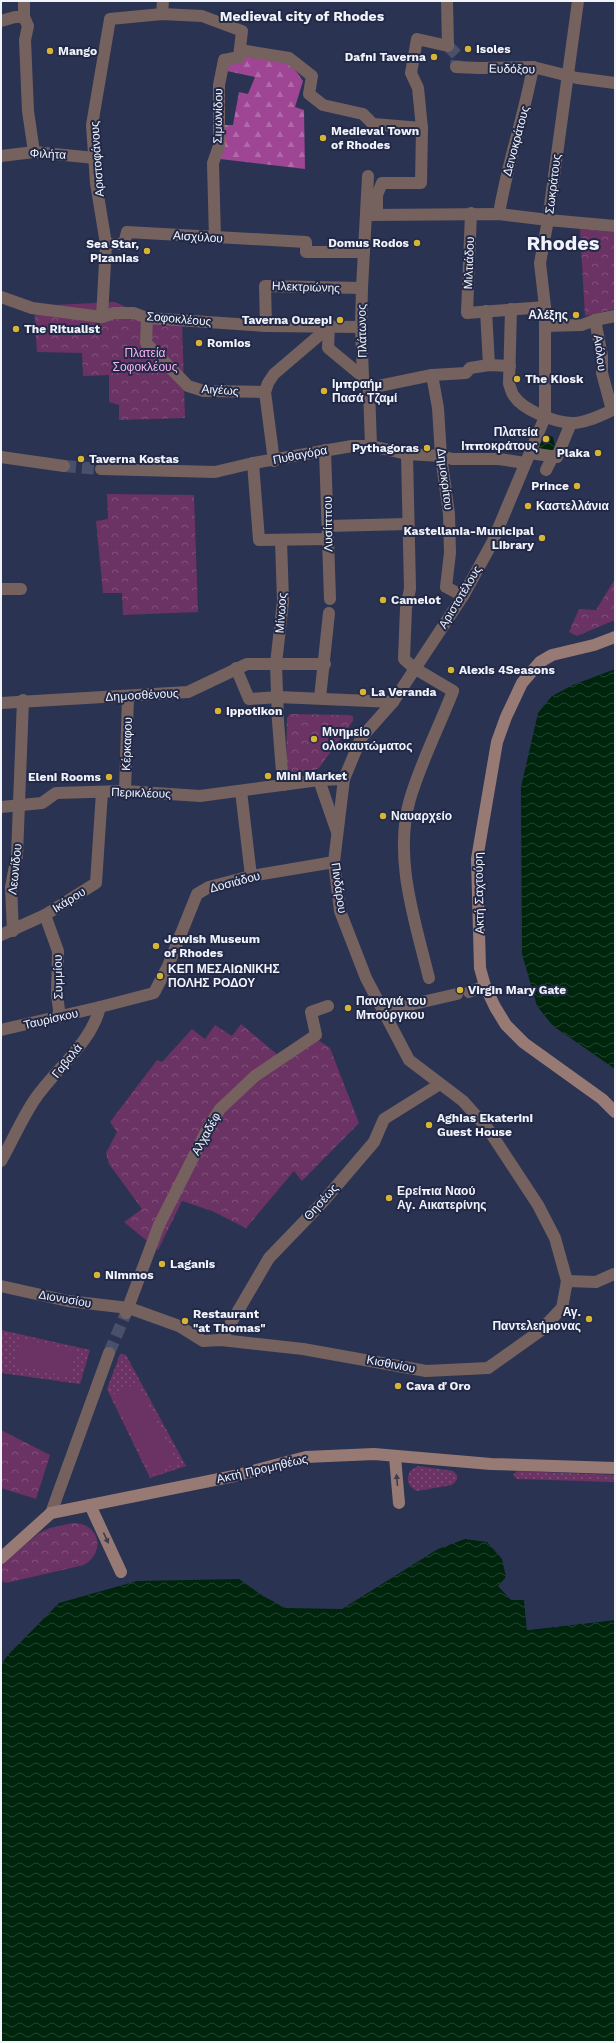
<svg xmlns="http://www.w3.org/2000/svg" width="616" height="2043" font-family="'Work Sans',sans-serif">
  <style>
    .grass { fill: url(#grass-dots) }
    .forest { fill: url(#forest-firs) }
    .park { fill: url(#park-crowns) }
    .garden { fill: #6b3264 }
    .water { fill: url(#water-waves) }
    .pier { fill: #2b3352 }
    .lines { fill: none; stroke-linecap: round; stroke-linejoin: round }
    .street-tunnel { stroke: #49506b; stroke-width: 12; stroke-dasharray: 12 6; stroke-linecap: butt }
    .street { stroke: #75625e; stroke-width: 12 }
    .secondary { stroke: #987a74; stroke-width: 12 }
    .oneway { fill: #3f3d52 }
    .poi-dot { fill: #d8b434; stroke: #212947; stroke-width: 1.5 }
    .labels { text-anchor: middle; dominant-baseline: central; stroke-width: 4; stroke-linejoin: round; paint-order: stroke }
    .poi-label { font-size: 12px; font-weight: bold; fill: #f1f3fb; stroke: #212947; text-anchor: start }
    .street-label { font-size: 12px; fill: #f1f3fb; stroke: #212947 }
    .park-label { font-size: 12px; fill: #fab3ef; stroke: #212947 }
    .quarter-label { font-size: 14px; font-weight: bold; fill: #f1f3fb; stroke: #212947 }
    .town-label { font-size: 20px; font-weight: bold; fill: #f1f3fb; stroke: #212947 }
  </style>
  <defs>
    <pattern id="grass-dots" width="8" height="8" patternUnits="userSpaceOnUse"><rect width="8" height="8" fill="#6b3264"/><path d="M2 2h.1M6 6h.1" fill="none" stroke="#81507b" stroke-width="1.8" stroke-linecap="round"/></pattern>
    <pattern id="forest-firs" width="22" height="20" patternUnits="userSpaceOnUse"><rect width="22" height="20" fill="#9e4594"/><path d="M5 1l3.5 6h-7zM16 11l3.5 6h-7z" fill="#b169a9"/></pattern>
    <pattern id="park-crowns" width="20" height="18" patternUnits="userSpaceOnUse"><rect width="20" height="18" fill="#6b3264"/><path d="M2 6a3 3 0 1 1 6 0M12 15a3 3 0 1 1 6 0" fill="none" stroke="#81507b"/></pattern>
    <pattern id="water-waves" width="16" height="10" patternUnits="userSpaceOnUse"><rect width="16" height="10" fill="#00250d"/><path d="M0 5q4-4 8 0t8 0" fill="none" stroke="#264531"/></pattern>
  </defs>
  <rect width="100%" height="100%" fill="#2b3352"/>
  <g class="grass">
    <path d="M 1,1330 L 90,1350 L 80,1384 L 1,1373 Z"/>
    <path d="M 120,1354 L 126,1355 L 186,1466 L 150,1478 L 107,1389 Z"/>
    <path d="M 418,1466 L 453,1471 L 457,1475 L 457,1480 L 452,1485 L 417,1491 C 408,1487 405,1479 411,1470 Z"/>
    <path d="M 517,1471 L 615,1475 L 615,1482 L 517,1479 L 513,1475 Z"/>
  </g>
  <path class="forest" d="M 249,56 C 275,59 288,56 303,81 L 295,107 L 304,110 L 305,169 L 220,159 L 223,125 L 233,125 L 239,92 L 248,94 L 255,77 L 227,71 L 229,62 Z"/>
  <g class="park">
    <path d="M 580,229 L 615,232 L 615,309 L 585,316 Z"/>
    <path d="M 115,302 L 159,322 L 182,324 L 185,418 L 119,420 L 119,405 L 109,402 L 109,375 L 83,376 L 82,353 L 37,352 L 34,306 Z"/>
    <path d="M 107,494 L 194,495 L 198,612 L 123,615 L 122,593 L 103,593 L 96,521 L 108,519 Z"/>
    <path d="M 615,579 L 615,620 L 577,636 L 569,632 L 579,609 L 596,610 Z"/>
    <path d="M 290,714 L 350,715 L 353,717 L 353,721 L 319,768 C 311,772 295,775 286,771 L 287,718 Z"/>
    <path d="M 241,1024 L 279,1056 L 309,1034 L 330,1048 L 359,1123 L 302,1181 L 294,1171 L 246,1228 L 212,1211 L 182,1201 L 158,1250 L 124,1222 L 142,1209 L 109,1164 L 106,1153 L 117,1132 L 110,1122 L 157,1060 L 162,1062 L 192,1029 L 205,1039 L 215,1025 L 232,1036 Z"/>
    <path d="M 1,1430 L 50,1455 L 36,1499 L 1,1488 Z"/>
    <path d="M 73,1523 C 100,1523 106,1552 84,1565 L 6,1583 L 1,1581 L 1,1565 L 39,1533 L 50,1528 Z"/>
  </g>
  <g class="garden">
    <path d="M 20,1338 L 76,1351 L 70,1377 L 14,1365 Z"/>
    <path d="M 137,1383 L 177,1462 L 152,1475 L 112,1395 Z"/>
  </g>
  <g class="water">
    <path d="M 542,435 L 548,435 L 553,437 L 555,446 L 552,451 L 538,448 Z"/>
    <path d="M 615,669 L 615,1069 L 553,1026 L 537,1006 L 522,954 L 521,787 L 538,713 L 552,696 L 573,685 Z"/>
    <path d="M 465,1539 L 487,1542 L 502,1559 L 506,1577 L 498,1586 L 511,1600 L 524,1600 L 527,1630 L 615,1620 L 615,2042 L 1,2042 L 1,1665 L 7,1656 L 59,1603 L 137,1581 L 239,1579 L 263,1596 L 286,1608 L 342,1609 L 438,1549 Z"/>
  </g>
  <path class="pier" d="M 524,1598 L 529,1628 L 615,1618 L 615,1620 L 527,1630 Z"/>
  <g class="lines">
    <g class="street-tunnel">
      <path d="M 448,46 L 457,55 L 456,67"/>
      <path d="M 64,466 L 101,469"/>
      <path d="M 109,1353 L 126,1313"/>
    </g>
    <g class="street">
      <path d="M 24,1 L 24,17 L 28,26 L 25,40 L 28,111 L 34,152"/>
      <path d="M 162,14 L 163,1"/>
      <path d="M 1,21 L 15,17 L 24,17"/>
      <path d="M 240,50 L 289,58 L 312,76 L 309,94 L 323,105 L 363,114 L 373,124 L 422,128"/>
      <path d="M 456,67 L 479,68 L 533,67 L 577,78 L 615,83"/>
      <path d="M 1,156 L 34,152 L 95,158"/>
      <path d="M 368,176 L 362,288 L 361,327 L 363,377 L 364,383 L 369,388 L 371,446"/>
      <path d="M 471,213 L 467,313 L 545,307"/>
      <path d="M 377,214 L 377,195 L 382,183 L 421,183 L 422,128 L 418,88 L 411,73 L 417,39 L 448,46 L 447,1"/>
      <path d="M 499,214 C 507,164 524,117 533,67"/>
      <path d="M 369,215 L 499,214 L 548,220 L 615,226"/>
      <path d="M 106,244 L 96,183 L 92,125 L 110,19 L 162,14 L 202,16 L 242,31 L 239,57 L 224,60 L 219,85 L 219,146 L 213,163 L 215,238"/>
      <path d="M 1,297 L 32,308 L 102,317 L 114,313 L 134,313 L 147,318 L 266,326 L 361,327"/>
      <path d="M 511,309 L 509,384 C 511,388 511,393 514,396 C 523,410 554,422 571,423 C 585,424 603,414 615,409"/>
      <path d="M 486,311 L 489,365"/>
      <path d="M 102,317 L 106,244 L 124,244 L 127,232 L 306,242 L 306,252 L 364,252"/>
      <path d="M 147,318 L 146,343 L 188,386 L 204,391 L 265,392"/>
      <path d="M 595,320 L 602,356 L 602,373 L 612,410"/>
      <path d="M 266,326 L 265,286 L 362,288"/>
      <path d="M 545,326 L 582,325 L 595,320 L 615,316"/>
      <path d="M 329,327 L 328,348 L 363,377"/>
      <path d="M 432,375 L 438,408 L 441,456 L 449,514 L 450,553 L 446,587 L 463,596"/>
      <path d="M 369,388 L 432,375 L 466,373 L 470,368 L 489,365 L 510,366"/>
      <path d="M 325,450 L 330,599"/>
      <path d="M 530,453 L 557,457 L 571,423"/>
      <path d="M 407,454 L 410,589 L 406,608 L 404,659 L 414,668 L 453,691 C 439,727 421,762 410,799 C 393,857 415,921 429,978"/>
      <path d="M 1,457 L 64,466"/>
      <path d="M 274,461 L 265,392 L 268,383 L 274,374 L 329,327"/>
      <path d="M 253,463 L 259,540 L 328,539"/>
      <path d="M 101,469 L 215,472 L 253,463 L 352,446 L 371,446 L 407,454 L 441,456 L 452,459 L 499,459 L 525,463"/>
      <path d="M 546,470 L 553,456"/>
      <path d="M 328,526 L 408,524"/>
      <path d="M 281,540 L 283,601 L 276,664 L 278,721 L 283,785"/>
      <path d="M 1,589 L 21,589"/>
      <path d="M 236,668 L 249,699 L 278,697 L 393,702"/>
      <path d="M 320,698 L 329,613"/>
      <path d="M 1,703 L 188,692 L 247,664 L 325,664"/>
      <path d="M 319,780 L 337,832"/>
      <path d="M 125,791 L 128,697"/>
      <path d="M 241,791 L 251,876"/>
      <path d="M 1,807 L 42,803 L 56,793 L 125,791 L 200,796 L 319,780 L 344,779"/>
      <path d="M 45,915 L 58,951 L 57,995 L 60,1017"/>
      <path d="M 13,931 L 11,887 L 17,855 L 23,700"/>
      <path d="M 1,935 L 45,915 L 96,883 L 102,792"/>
      <path d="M 469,992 L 485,986"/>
      <path d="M 383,1011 L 457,994"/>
      <path d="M 1,1030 L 100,1007"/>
      <path d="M 1,1161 C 13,1140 22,1118 35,1099 C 56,1068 91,1044 100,1007 L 154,993 L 168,966 L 197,894 L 209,887 L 251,876 L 334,862"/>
      <path d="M 567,1281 L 596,1282 L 614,1274 L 615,1275"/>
      <path d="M 1,1286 L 68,1301 L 129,1308 L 179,1326 L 203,1341 L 221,1340 L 303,1349 L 426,1371 L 488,1368 L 540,1331 L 562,1308 L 567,1281 L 555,1238 L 538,1205 L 488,1129 L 463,1101 L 409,1060 L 366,978 L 340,911 L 334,862 L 344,779 L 361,738 L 393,702 L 463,596 L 492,543 L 545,417 L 545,307 L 540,263 L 548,220 L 578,1"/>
      <path d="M 126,1313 L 159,1225 L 209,1126 L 220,1109 L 255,1076 L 316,1035 L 311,1012 L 328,1006"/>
      <path d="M 221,1340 L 269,1258 L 321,1204 L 374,1142 L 384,1119 L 440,1084"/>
      <path d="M 51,1513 L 109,1353"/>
    </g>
    <g class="secondary">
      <path d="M 615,637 L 594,645 L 552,655 L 540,662 L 522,683 L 506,717 L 497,742 L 477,859 L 480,968 L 485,986 L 495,1007 L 506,1025 L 524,1043 L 602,1099 L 615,1112"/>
      <path d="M 395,1457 L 399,1503"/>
      <path d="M 90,1505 L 121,1572"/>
      <path d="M 1,1558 L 51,1513 L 234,1476 L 306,1457 L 374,1454 L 491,1464 L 615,1468"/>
    </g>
  </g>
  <defs><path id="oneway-solid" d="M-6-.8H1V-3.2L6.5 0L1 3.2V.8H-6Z"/></defs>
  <g class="oneway">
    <use href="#oneway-solid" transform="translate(397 1480) rotate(-95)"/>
    <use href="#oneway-solid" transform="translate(106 1538) rotate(65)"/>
  </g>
  <g class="poi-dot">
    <circle cx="468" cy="49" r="4"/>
    <circle cx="50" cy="51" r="4"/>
    <circle cx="434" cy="57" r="4"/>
    <circle cx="323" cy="138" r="4"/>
    <circle cx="417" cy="243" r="4"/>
    <circle cx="147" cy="251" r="4"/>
    <circle cx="576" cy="315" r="4"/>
    <circle cx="340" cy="320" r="4"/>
    <circle cx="16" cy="329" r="4"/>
    <circle cx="199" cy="343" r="4"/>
    <circle cx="517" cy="379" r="4"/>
    <circle cx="324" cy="391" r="4"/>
    <circle cx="546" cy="439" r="4"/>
    <circle cx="427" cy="448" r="4"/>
    <circle cx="598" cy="453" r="4"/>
    <circle cx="81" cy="459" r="4"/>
    <circle cx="577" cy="486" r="4"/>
    <circle cx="528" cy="506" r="4"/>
    <circle cx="542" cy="538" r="4"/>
    <circle cx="383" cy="600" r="4"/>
    <circle cx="451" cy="670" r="4"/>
    <circle cx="363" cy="692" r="4"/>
    <circle cx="218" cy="711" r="4"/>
    <circle cx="314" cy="739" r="4"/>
    <circle cx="268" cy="776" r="4"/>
    <circle cx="109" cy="777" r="4"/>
    <circle cx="383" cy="816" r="4"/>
    <circle cx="156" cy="946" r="4"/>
    <circle cx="160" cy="976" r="4"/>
    <circle cx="460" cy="990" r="4"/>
    <circle cx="348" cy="1008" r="4"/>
    <circle cx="429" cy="1125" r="4"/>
    <circle cx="389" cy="1198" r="4"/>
    <circle cx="162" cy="1264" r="4"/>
    <circle cx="97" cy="1275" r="4"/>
    <circle cx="589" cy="1319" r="4"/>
    <circle cx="185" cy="1321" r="4"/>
    <circle cx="398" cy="1386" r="4"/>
  </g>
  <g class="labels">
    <g class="poi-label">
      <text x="476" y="49">Isoles</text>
      <text x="58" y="51">Mango</text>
      <text x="426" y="57" text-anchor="end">Dafni Taverna</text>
      <text x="331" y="131">Medieval Town<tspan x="331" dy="14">of Rhodes</tspan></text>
      <text x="409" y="243" text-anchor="end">Domus Rodos</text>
      <text x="139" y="244" text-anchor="end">Sea Star,<tspan x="139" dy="14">Pizanias</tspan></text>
      <text x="568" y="315" text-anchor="end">Αλέξης</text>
      <text x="332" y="320" text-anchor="end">Taverna Ouzepi</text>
      <text x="24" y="329">The Ritualist</text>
      <text x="207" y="343">Romios</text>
      <text x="525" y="379">The Kiosk</text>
      <text x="332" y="384">Ιμπραήμ<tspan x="332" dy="14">Πασά Τζαμί</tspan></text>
      <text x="538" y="432" text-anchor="end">Πλατεία<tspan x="538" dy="14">Ιπποκράτους</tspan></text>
      <text x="419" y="448" text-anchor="end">Pythagoras</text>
      <text x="590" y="453" text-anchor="end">Plaka</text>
      <text x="89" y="459">Taverna Kostas</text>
      <text x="569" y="486" text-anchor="end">Prince</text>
      <text x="536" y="506">Καστελλάνια</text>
      <text x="534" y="531" text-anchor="end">Kastellania-Municipal<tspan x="534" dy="14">Library</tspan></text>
      <text x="391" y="600">Camelot</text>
      <text x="459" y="670">Alexis 4Seasons</text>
      <text x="371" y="692">La Veranda</text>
      <text x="226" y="711">Ippotikon</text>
      <text x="322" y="732">Μνημείο<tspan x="322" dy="14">ολοκαυτώματος</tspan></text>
      <text x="276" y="776">Mini Market</text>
      <text x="101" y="777" text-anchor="end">Eleni Rooms</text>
      <text x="391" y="816">Ναυαρχείο</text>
      <text x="164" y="939">Jewish Museum<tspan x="164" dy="14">of Rhodes</tspan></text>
      <text x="168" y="969">ΚΕΠ ΜΕΣΑΙΩΝΙΚΗΣ<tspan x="168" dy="14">ΠΟΛΗΣ ΡΟΔΟΥ</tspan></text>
      <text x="468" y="990">Virgin Mary Gate</text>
      <text x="356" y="1001">Παναγιά του<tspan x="356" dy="14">Μπούργκου</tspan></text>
      <text x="437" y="1118">Aghias Ekaterini<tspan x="437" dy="14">Guest House</tspan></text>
      <text x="397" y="1191">Ερείπια Ναού<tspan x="397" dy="14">Αγ. Αικατερίνης</tspan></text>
      <text x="170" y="1264">Laganis</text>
      <text x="105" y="1275">Nimmos</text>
      <text x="581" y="1312" text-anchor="end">Αγ.<tspan x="581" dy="14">Παντελεήμονας</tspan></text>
      <text x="193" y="1314">Restaurant<tspan x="193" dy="14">"at Thomas"</tspan></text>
      <text x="406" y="1386">Cava ď Oro</text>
    </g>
    <g class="street-label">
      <text transform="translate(512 69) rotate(1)">Ευδόξου</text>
      <text transform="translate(218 116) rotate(-89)">Σιμωνίδου</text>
      <text transform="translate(516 141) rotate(-75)">Δεινοκράτους</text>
      <text transform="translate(48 154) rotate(3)">Φιλήτα</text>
      <text transform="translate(97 159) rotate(-94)">Αριστοφάνους</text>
      <text transform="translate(553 184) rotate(-83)">Σωκράτους</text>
      <text transform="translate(198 237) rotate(4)">Αισχύλου</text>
      <text transform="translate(469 263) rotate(-88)">Μιλτιάδου</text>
      <text transform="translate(306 287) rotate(2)">Ηλεκτριώνης</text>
      <text transform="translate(179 319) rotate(5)">Σοφοκλέους</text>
      <text transform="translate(362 331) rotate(-91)">Πλάτωνος</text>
      <text transform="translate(600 353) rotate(83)">Αιόλου</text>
      <text transform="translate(220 390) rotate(4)">Αιγέως</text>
      <text transform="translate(300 455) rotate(-11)">Πυθαγόρα</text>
      <text transform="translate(445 479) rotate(83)">Δημοκρίτου</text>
      <text transform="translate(328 524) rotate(-91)">Λυσίππου</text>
      <text transform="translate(460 597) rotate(-59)">Αριστοτέλους</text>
      <text transform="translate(281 613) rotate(-86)">Μίνωος</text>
      <text transform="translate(142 695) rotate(-3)">Δημοσθένους</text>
      <text transform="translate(127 744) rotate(-88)">Κέρκαφου</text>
      <text transform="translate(141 793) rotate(2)">Περικλέους</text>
      <text transform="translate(15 869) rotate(-84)">Λεωνίδου</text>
      <text transform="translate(235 882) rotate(-15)">Δοσιάδου</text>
      <text transform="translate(339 888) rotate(82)">Πινδάρου</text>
      <text transform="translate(479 893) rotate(-91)">Ακτή Σαχτούρη</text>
      <text transform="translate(69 900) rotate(-32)">Ικάρου</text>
      <text transform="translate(58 977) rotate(-91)">Συμμίου</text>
      <text transform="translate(51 1019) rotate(-13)">Ταυρίσκου</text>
      <text transform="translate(67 1061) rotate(-51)">Γαβαλά</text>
      <text transform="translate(206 1134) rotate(-61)">Αλχαδέφ</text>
      <text transform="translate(321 1202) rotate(-48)">Θησέως</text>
      <text transform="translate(65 1299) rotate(10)">Διονυσίου</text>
      <text transform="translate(391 1364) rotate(11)">Κισθινίου</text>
      <text transform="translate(262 1469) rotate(-13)">Ακτή Προμηθέως</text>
    </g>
    <g class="park-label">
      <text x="145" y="353">Πλατεία<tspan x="145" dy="14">Σοφοκλέους</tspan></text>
    </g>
    <g class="quarter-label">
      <text x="302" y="16">Medieval city of Rhodes</text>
    </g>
    <g class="town-label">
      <text x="563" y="243">Rhodes</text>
    </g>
  </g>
  <rect width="616" height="2043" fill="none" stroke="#f1f3fb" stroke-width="4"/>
</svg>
